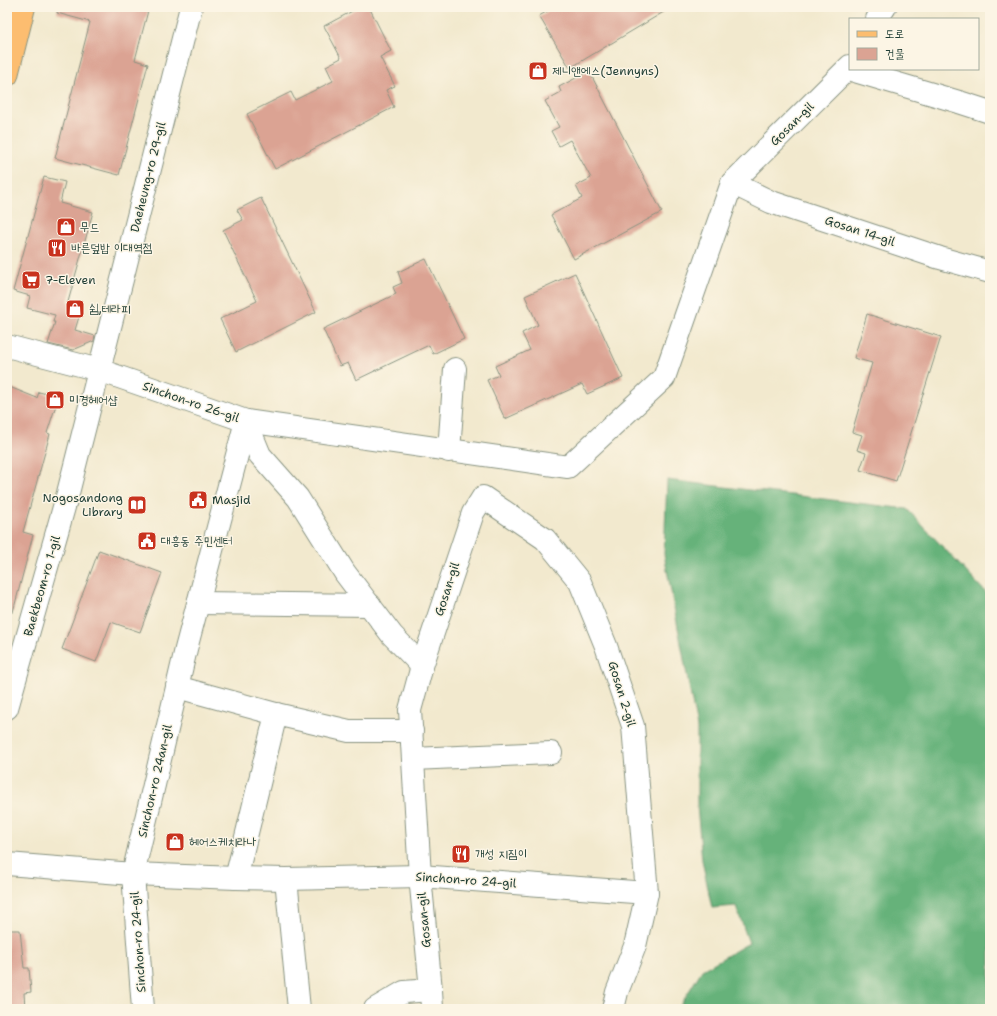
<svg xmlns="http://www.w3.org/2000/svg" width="997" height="1016" font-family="'Shantell Sans','Poor Story',sans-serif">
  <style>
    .forest { fill: #66b27a; stroke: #427857 }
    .building { fill: #dba393 }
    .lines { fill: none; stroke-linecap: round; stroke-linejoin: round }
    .minor-casing { stroke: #889381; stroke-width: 24 }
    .primary-casing { stroke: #889381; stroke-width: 24 }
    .minor { stroke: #fff; stroke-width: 22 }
    .primary { stroke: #fcbd6f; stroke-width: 22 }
    .labels { text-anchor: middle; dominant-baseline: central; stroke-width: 3; stroke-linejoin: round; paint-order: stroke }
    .poi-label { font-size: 12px; fill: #1f3d34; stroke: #fcf5e5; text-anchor: start }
    .street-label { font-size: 12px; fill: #1f3d34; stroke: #fcf5e5 }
  </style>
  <rect width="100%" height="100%" fill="#fcf5e5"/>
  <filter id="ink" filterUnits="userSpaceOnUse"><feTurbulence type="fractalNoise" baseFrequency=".025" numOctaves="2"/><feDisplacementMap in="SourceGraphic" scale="8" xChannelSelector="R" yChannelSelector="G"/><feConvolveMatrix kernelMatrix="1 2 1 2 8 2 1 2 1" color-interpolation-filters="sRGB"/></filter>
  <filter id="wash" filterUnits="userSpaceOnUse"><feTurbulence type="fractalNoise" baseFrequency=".012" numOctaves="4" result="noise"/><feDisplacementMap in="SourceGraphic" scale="16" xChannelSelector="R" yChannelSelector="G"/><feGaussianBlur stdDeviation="0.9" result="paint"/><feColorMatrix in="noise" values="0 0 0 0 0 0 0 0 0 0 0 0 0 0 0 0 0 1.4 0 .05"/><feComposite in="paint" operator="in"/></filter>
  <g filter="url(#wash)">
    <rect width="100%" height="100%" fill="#f2e9ce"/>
    <path class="forest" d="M 667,480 L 907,509 L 990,597 L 990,1009 L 679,1009 L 680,1006 L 702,970 L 749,943 L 736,906 L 712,908 L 702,860 L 697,806 L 697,728 L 664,554 Z"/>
    <g id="blocks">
      <g class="building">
        <path d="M 58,7 L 149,7 L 135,60 L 148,64 L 119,175 L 55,158 L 90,22 L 57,13 Z"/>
        <path d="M 360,7 L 369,7 L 391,51 L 380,57 L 395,86 L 386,90 L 394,107 L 275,169 L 247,114 L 291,92 L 295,100 L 333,81 L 326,66 L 341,58 L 324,26 Z"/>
        <path d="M 555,7 L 672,7 L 570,68 L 539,16 Z"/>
        <path d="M 589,71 L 662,212 L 574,259 L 551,215 L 582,198 L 576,186 L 591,178 L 570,140 L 559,146 L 551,131 L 559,127 L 545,101 L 561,92 L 559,87 Z"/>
        <path d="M 44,177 L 65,182 L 60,203 L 93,212 L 68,302 L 82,307 L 75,330 L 95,336 L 94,341 L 73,350 L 48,344 L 55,322 L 53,322 L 55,315 L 27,308 L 30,296 L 13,291 Z"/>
        <path d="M 261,198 L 316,312 L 236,352 L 220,319 L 257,301 L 223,230 L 243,220 L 237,210 Z"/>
        <path d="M 426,259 L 464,339 L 433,354 L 429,345 L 356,380 L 348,363 L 340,366 L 323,329 L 396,294 L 393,287 L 402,283 L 398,272 Z"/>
        <path d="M 575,273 L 623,378 L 587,394 L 582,384 L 505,419 L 487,380 L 499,375 L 495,366 L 530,350 L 522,333 L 538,325 L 525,296 Z"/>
        <path d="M 867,314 L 941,337 L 896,481 L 860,470 L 866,453 L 857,450 L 862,435 L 852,432 L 872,363 L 854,358 Z"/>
        <path d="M 7,386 L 37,398 L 39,392 L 51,395 L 56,405 L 47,433 L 50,434 L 23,532 L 33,535 L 13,612 L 7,611 Z"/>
        <path d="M 99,550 L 162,573 L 140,632 L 111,622 L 96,662 L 62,649 Z"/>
        <path d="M 7,930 L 20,930 L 24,968 L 29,968 L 31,992 L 24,993 L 25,1009 L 7,1009 Z"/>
      </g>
    </g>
  </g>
  <g filter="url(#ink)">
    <use href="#blocks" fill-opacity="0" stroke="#889381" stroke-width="1"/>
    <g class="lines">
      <defs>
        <g id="minor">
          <path d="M 877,19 L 885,7"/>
          <path d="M 848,69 L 959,102 L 990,112"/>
          <path d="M 732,183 L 771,202 L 940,258 L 990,272"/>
          <path d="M 7,346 L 99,370 L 246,421 L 568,467 L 664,378 L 732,183 L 850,66"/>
          <path d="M 246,421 L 260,455 L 298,498 L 345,573 L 392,635 L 422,666"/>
          <path d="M 449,451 L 455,369"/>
          <path d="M 198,603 L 370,605"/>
          <path d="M 177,687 L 276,714 L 349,731 L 412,731"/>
          <path d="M 7,708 L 68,493 L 191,7"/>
          <path d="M 413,759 L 551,753"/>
          <path d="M 7,864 L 133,874 L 236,878 L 286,879 L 420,876 L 647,893"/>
          <path d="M 236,878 L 276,714"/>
          <path d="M 286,879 L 299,1009"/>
          <path d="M 143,1009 L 133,874 L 186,649 L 246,421"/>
          <path d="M 375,1009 L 404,992 L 431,990"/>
          <path d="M 432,1009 L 431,990 L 420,876 L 410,710 L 422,666 L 473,513 L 483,497 L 545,539 L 580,582 L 606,646 L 633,726 L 647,893 L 635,946 L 617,992 L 613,1009"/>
        </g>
        <path id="primary" d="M 7,75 L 24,7"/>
      </defs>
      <use href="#minor" class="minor-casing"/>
      <use href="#primary" class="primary-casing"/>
      <use href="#minor" class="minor"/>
      <use href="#primary" class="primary"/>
    </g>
  </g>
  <defs>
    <symbol id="shop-square" viewBox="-11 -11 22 22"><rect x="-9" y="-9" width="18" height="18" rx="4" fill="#c8321e" stroke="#fcf5e5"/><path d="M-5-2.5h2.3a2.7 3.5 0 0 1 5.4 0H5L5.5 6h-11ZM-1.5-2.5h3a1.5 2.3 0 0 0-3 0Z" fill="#fff"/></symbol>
    <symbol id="restaurant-square" viewBox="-11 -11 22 22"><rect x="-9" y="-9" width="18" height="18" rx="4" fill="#c8321e" stroke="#fcf5e5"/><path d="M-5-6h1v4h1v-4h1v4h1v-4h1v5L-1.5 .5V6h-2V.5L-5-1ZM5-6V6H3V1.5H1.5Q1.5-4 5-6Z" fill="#fff"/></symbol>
    <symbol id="supermarket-square" viewBox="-11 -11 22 22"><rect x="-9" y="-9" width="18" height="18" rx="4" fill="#c8321e" stroke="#fcf5e5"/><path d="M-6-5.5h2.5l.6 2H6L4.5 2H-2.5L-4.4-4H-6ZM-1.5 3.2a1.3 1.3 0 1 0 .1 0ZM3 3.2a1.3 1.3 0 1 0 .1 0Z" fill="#fff"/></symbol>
    <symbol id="civic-square" viewBox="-11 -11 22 22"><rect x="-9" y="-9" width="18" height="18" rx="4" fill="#c8321e" stroke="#fcf5e5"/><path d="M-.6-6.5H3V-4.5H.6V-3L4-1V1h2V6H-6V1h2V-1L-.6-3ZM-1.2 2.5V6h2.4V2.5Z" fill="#fff"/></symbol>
    <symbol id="library-square" viewBox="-11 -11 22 22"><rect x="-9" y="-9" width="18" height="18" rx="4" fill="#c8321e" stroke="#fcf5e5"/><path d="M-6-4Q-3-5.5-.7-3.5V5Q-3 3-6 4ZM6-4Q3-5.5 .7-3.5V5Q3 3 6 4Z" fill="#fff"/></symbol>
  </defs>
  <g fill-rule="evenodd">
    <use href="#shop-square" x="527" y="60" width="22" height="22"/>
    <use href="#shop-square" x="55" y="216" width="22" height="22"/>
    <use href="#restaurant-square" x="46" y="237" width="22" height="22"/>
    <use href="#supermarket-square" x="20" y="269" width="22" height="22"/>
    <use href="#shop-square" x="64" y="298" width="22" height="22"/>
    <use href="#shop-square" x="44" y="389" width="22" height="22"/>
    <use href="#civic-square" x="187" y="489" width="22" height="22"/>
    <use href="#library-square" x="126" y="494" width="22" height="22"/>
    <use href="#civic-square" x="136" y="530" width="22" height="22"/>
    <use href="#shop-square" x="164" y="831" width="22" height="22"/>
    <use href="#restaurant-square" x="450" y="843" width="22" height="22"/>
  </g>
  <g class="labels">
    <g class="poi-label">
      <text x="552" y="71">제니앤에스(Jennyns)</text>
      <text x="80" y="227">무드</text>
      <text x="71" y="248">바른덮밥 이대역점</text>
      <text x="45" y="280">7-Eleven</text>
      <text x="89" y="309">쉼,테라피</text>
      <text x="69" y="400">미경헤어샵</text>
      <text x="123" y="498" text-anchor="end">Nogosandong<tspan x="123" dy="14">Library</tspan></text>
      <text x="212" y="500">Masjid</text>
      <text x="161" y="541">대흥동 주민센터</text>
      <text x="189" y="842">헤어스케치라나</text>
      <text x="475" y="854">개성 지짐이</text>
    </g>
    <g class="street-label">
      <text transform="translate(792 124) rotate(-45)">Gosan-gil</text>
      <text transform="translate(148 177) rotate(-76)">Daeheung-ro 29-gil</text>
      <text transform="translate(860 231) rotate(18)">Gosan 14-gil</text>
      <text transform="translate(191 402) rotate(19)">Sinchon-ro 26-gil</text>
      <text transform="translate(42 586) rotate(-74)">Baekbeom-ro 1-gil</text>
      <text transform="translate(447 589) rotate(-72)">Gosan-gil</text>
      <text transform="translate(622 694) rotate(73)">Gosan 2-gil</text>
      <text transform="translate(155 781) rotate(-77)">Sinchon-ro 24an-gil</text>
      <text transform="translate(466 880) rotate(4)">Sinchon-ro 24-gil</text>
      <text transform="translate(424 920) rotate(-95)">Gosan-gil</text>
      <text transform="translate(138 942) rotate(-94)">Sinchon-ro 24-gil</text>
    </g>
  </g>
  <rect width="997" height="1016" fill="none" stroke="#fcf5e5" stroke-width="24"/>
  <rect x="849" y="18" width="130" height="52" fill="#fcf5e5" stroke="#a4ab9e"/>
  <rect x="857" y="31" width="20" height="6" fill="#fcbd6f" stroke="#a4ab9e"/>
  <text x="885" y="38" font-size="12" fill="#1f3d34">도로</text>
  <rect x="857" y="48" width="20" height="12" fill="#dba393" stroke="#a4ab9e"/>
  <text x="885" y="58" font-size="12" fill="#1f3d34">건물</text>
</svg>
